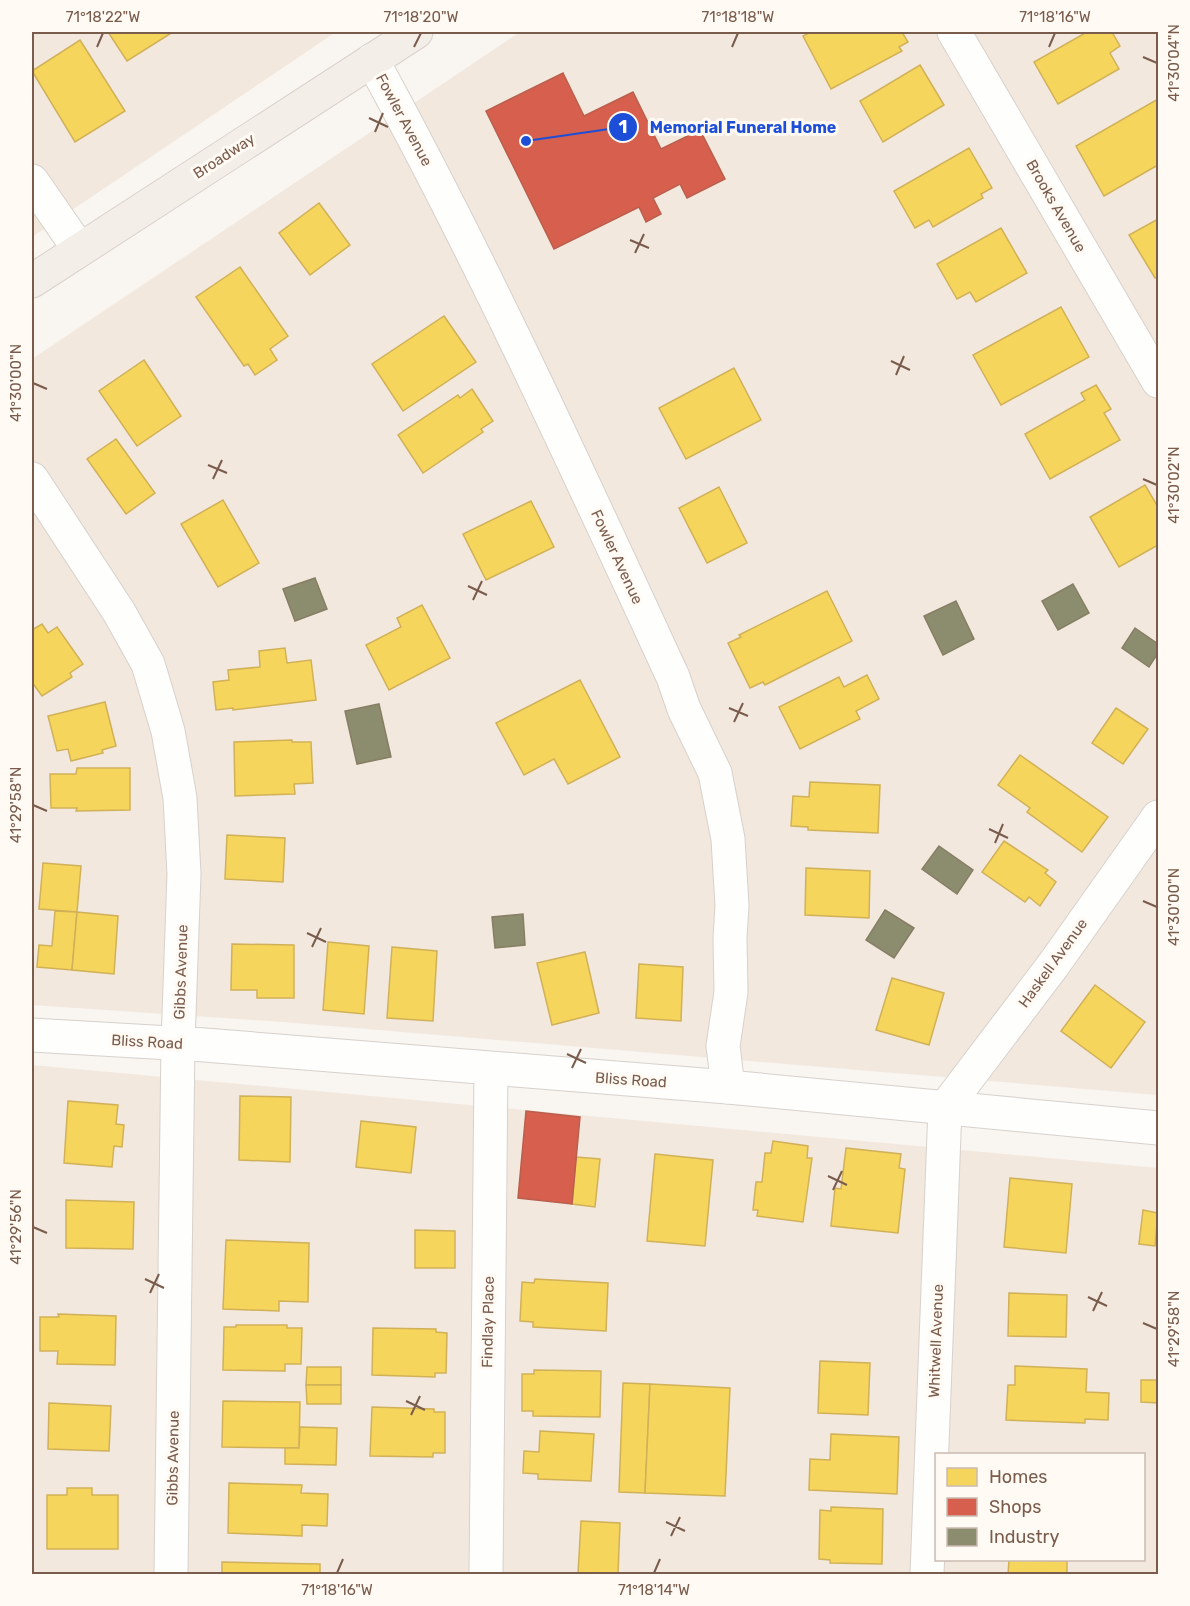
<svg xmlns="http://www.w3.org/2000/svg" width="1190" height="1606" font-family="Rubik,sans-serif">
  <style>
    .residential { fill: #f2e8de; fill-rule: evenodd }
    .homes { fill: #f6d55c; stroke: #d1b158; stroke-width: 1.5 }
    .shops { fill: #d6604d; stroke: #ba5f4d; stroke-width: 1.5 }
    .industry { fill: #8c8c6e; stroke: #877e64; stroke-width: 1.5 }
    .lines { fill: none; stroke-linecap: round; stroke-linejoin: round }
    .minor-casing { stroke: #d7d1cb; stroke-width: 35 }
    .tertiary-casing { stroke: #d7d1cb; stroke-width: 35 }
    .primary-casing { stroke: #dad1cc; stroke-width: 35 }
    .minor { stroke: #fefefd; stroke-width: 33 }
    .tertiary { stroke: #fefefd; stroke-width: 33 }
    .primary { stroke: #f3eee8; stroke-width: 33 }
    .ticks { fill: none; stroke: #7a5c4d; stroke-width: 2 }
    .labels { text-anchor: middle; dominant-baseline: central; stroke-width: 6; stroke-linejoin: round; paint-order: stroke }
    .street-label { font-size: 15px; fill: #7a5c4d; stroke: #fffaf3 }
    .leader { fill: none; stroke: #1d4ed8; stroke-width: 2 }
    .callout-dot { fill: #1d4ed8; stroke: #fffaf3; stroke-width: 2 }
    .mark-label { font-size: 18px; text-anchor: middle; font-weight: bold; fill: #fff }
    .callout-label { font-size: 16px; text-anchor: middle; font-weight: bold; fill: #1d4ed8; stroke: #fffaf3; stroke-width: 6; stroke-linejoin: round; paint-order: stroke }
    .neatline { fill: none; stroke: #7a5c4d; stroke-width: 2 }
    .ticks-label { font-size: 15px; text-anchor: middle; fill: #7a5c4d }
  </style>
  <rect width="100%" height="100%" fill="#f9f5f0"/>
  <g class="residential">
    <path d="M 32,32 L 336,32 L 32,237 Z"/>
    <path d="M 520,32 L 1158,32 L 1158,1095 L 283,1022 L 32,1005 L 32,359 Z"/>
    <path d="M 32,1065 L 1158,1168 L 1158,1574 L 32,1574 ZM 936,1454 L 1144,1454 L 1144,1560 L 936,1560 Z"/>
  </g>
  <g class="homes">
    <path d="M 108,32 L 173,32 L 127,61 Z"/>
    <path d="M 811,32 L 902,32 L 908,42 L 899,47 L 902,51 L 831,89 L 803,36 Z"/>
    <path d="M 1087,32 L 1112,32 L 1120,46 L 1110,53 L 1119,69 L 1058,104 L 1034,62 Z"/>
    <path d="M 80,40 L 125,111 L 75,142 L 32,71 Z"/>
    <path d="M 920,65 L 944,105 L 883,142 L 860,101 Z"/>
    <path d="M 1158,99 L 1158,165 L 1104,196 L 1076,146 Z"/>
    <path d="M 969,148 L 992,188 L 981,194 L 983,198 L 933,227 L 929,220 L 915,228 L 894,191 Z"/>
    <path d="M 319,203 L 350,245 L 310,275 L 279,233 Z"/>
    <path d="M 1158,219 L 1158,276 L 1155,278 L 1129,235 Z"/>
    <path d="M 1001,228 L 1027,273 L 976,302 L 970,292 L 957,299 L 937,264 Z"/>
    <path d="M 240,267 L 288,336 L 270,349 L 277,360 L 255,375 L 248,364 L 244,366 L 196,297 Z"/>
    <path d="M 1061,307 L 1089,357 L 1001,405 L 973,355 Z"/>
    <path d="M 444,316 L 476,362 L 403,411 L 372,364 Z"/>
    <path d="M 144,360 L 181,416 L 137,446 L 99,391 Z"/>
    <path d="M 734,368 L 761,420 L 686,459 L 659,408 Z"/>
    <path d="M 1096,385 L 1111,409 L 1104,413 L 1120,440 L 1050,479 L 1025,434 L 1085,400 L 1081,393 Z"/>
    <path d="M 472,389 L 493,421 L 481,429 L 483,432 L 423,473 L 398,435 L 458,395 L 460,398 Z"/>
    <path d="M 116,439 L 155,493 L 126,514 L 87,459 Z"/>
    <path d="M 1145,485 L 1158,507 L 1158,545 L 1119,567 L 1090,517 Z"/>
    <path d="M 719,487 L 747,543 L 707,563 L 679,508 Z"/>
    <path d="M 223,500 L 259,563 L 218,587 L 181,524 Z"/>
    <path d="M 531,501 L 554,547 L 486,580 L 463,534 Z"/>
    <path d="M 827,591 L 852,641 L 765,685 L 763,682 L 750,688 L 728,643 L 741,637 L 739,635 Z"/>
    <path d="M 422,605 L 450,658 L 389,690 L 366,645 L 401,627 L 397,618 Z"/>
    <path d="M 42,624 L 48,633 L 57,627 L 83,664 L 70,673 L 72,677 L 42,696 L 34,685 L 32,687 L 32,630 Z"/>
    <path d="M 285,648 L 287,663 L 311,660 L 316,700 L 233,710 L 233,708 L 216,710 L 213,682 L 229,680 L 228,670 L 260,667 L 259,651 Z"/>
    <path d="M 867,675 L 879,699 L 856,711 L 860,719 L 800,749 L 779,707 L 839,677 L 844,687 Z"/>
    <path d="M 580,680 L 620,757 L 568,784 L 554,759 L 524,775 L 496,723 Z"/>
    <path d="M 105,702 L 116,746 L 102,750 L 103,753 L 71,761 L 68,749 L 57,751 L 48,716 Z"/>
    <path d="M 1116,708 L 1148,729 L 1123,764 L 1092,743 Z"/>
    <path d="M 292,740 L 292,742 L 311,742 L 313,783 L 294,784 L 295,794 L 235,796 L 234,742 Z"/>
    <path d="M 1020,755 L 1108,817 L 1082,852 L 1027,812 L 1030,808 L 998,785 Z"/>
    <path d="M 77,768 L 130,768 L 130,810 L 76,811 L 77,808 L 51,808 L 50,774 L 76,774 Z"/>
    <path d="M 810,782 L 880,785 L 878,833 L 808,830 L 808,827 L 791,826 L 793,796 L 809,797 Z"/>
    <path d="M 227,835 L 285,838 L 283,882 L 225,879 Z"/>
    <path d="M 1004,841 L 1048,870 L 1045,873 L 1056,882 L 1040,906 L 1029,897 L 1025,902 L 982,872 Z"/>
    <path d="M 43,863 L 81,866 L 77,912 L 39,909 Z"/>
    <path d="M 806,868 L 870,871 L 869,918 L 805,915 Z"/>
    <path d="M 55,911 L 77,912 L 72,970 L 37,967 L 39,945 L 52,946 Z"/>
    <path d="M 77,912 L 118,916 L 114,974 L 72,970 Z"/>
    <path d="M 328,942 L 369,946 L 364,1014 L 323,1010 Z"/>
    <path d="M 232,944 L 294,945 L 294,998 L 257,998 L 257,990 L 231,990 Z"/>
    <path d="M 392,947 L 437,951 L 433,1021 L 387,1018 Z"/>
    <path d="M 585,952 L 599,1013 L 552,1025 L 537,963 Z"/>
    <path d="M 639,964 L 683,967 L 681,1021 L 636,1018 Z"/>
    <path d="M 892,978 L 944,993 L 929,1045 L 876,1030 Z"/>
    <path d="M 1095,985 L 1145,1022 L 1111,1068 L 1061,1031 Z"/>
    <path d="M 240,1096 L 291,1097 L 290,1162 L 239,1160 Z"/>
    <path d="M 68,1101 L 118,1105 L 116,1124 L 124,1125 L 122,1147 L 114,1146 L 112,1167 L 64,1163 Z"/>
    <path d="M 361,1121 L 416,1127 L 411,1173 L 356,1167 Z"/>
    <path d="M 773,1141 L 808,1146 L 807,1158 L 812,1158 L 803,1222 L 757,1216 L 758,1210 L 753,1210 L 756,1182 L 762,1182 L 765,1153 L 771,1153 Z"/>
    <path d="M 846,1148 L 901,1154 L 899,1168 L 905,1169 L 898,1233 L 831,1226 L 835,1188 L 841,1189 Z"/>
    <path d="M 655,1154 L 713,1160 L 705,1246 L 647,1241 Z"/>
    <path d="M 576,1157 L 600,1159 L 595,1207 L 572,1204 Z"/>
    <path d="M 1010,1178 L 1072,1184 L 1066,1253 L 1004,1247 Z"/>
    <path d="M 66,1200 L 134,1202 L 133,1249 L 66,1248 Z"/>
    <path d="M 1143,1210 L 1158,1213 L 1155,1246 L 1139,1244 Z"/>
    <path d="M 415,1230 L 455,1231 L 455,1268 L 415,1268 Z"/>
    <path d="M 226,1240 L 309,1243 L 308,1302 L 279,1301 L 279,1311 L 223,1309 Z"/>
    <path d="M 535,1279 L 608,1283 L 606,1331 L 533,1327 L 533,1322 L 520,1321 L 522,1282 L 534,1283 Z"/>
    <path d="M 1009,1293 L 1067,1295 L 1066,1337 L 1008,1336 Z"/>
    <path d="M 58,1314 L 116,1316 L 115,1365 L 57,1364 L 58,1351 L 40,1351 L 40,1317 L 59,1317 Z"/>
    <path d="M 236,1325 L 287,1325 L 287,1328 L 302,1328 L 301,1364 L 285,1364 L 285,1371 L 223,1370 L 224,1327 L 236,1327 Z"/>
    <path d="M 373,1328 L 436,1329 L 436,1332 L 447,1333 L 446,1373 L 435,1373 L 435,1377 L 372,1375 Z"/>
    <path d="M 820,1361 L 870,1363 L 868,1415 L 818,1413 Z"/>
    <path d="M 1015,1366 L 1087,1369 L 1086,1392 L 1109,1393 L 1108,1420 L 1085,1419 L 1085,1423 L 1006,1420 L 1008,1385 L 1015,1385 Z"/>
    <path d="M 307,1367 L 341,1367 L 341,1385 L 306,1385 Z"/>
    <path d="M 534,1370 L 601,1371 L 600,1417 L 533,1416 L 533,1411 L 522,1411 L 522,1374 L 534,1374 Z"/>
    <path d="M 1141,1380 L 1158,1380 L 1158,1403 L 1141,1402 Z"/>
    <path d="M 623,1383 L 650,1384 L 645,1493 L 619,1492 Z"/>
    <path d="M 650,1384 L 730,1388 L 725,1496 L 645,1493 Z"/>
    <path d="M 306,1385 L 341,1385 L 341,1404 L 307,1404 Z"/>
    <path d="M 223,1401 L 300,1402 L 299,1448 L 222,1447 Z"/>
    <path d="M 49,1403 L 111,1406 L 109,1451 L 48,1449 Z"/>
    <path d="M 372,1407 L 434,1409 L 434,1412 L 445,1412 L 445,1453 L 433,1453 L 433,1457 L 370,1456 Z"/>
    <path d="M 300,1427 L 337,1428 L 336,1465 L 285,1464 L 285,1448 L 299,1448 Z"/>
    <path d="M 540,1431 L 594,1434 L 591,1481 L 538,1479 L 538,1474 L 523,1473 L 524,1451 L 539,1452 Z"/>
    <path d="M 831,1434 L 899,1437 L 897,1494 L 809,1490 L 810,1459 L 830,1460 Z"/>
    <path d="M 229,1483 L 302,1485 L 301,1493 L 328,1494 L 327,1526 L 302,1525 L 302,1536 L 228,1533 Z"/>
    <path d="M 67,1488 L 92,1488 L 92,1495 L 118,1495 L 118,1549 L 47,1549 L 47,1495 L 67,1495 Z"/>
    <path d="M 831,1507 L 883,1509 L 882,1564 L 830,1563 L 830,1560 L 819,1559 L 820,1510 L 831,1511 Z"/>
    <path d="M 581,1521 L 620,1523 L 618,1574 L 578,1574 Z"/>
    <path d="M 1009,1560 L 1067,1561 L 1067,1574 L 1008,1574 Z"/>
    <path d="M 222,1562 L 320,1564 L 320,1574 L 222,1574 Z"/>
  </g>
  <g class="shops">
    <path d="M 563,73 L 584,116 L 633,92 L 661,149 L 700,130 L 725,179 L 687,198 L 680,184 L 653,198 L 661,214 L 646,222 L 639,207 L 554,249 L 486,111 Z"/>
    <path d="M 526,1111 L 580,1117 L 572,1204 L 518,1198 Z"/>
  </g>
  <g class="industry">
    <path d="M 315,578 L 327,609 L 295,621 L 283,589 Z"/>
    <path d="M 1073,584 L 1089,613 L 1058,630 L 1042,601 Z"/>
    <path d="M 956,601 L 974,639 L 943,655 L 924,616 Z"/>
    <path d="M 1135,628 L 1158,644 L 1158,653 L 1149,667 L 1122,648 Z"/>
    <path d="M 379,704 L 391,757 L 357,764 L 345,711 Z"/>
    <path d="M 939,846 L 973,870 L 957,894 L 922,869 Z"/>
    <path d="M 885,910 L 914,928 L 894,958 L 866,940 Z"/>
    <path d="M 523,914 L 525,945 L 495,948 L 492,917 Z"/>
  </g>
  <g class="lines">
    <defs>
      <g id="minor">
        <path d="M 954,32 L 1158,381"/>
        <path d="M 372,60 C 482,261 577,469 673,677 L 684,709 L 715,773 L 728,839 L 732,906 L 730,938 L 731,992 L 723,1046 L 728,1087"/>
        <path d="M 32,181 L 79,249"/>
        <path d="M 32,479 L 119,612 L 148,664 L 168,731 L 180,798 L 184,874 L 178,1043 L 171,1574"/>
        <path d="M 486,1574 L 491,1069"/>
        <path d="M 927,1574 L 945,1108 L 1054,964 L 1158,817"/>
      </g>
      <path id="tertiary" d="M 32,1035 L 205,1045 L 728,1087 L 1158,1128"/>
      <path id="primary" d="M 32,281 L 416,32"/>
    </defs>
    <use href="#minor" class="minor-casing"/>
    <use href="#tertiary" class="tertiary-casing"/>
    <use href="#primary" class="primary-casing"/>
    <use href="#minor" class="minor"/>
    <use href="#tertiary" class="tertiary"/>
    <use href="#primary" class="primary"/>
  </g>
  <path class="ticks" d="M 97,47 L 103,33M 414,47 L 421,33M 732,47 L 738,33M 1049,47 L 1055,33M 1143,57 L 1157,63M 369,118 L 388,127M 375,132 L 383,113M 630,240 L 649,248M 635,253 L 644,234M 891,361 L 910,370M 896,375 L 904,356M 33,383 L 47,389M 208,465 L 227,473M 213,479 L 222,460M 1143,479 L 1157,485M 468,586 L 487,595M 473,600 L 482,581M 729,708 L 748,716M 734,722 L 743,703M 33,805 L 47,811M 989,829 L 1008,838M 995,843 L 1003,824M 1143,901 L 1157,907M 307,933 L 326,942M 312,947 L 321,928M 567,1054 L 586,1063M 572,1068 L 581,1049M 828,1176 L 847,1185M 833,1190 L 842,1171M 33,1227 L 47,1233M 145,1279 L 164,1288M 150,1293 L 159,1274M 1088,1297 L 1107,1306M 1093,1311 L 1102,1292M 1143,1323 L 1157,1329M 406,1401 L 425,1410M 411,1415 L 420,1396M 666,1522 L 685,1531M 671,1536 L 680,1517M 337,1573 L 343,1559M 654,1573 L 660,1559"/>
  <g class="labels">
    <g class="street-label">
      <text transform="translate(404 120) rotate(62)">Fowler Avenue</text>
      <text transform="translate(224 156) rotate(-33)">Broadway</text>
      <text transform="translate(1056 206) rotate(60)">Brooks Avenue</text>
      <text transform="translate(617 557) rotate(65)">Fowler Avenue</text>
      <text transform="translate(1053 963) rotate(-54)">Haskell Avenue</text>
      <text transform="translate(181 972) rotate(-88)">Gibbs Avenue</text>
      <text transform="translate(147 1042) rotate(3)">Bliss Road</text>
      <text transform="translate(631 1080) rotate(4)">Bliss Road</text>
      <text transform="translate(488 1322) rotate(-89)">Findlay Place</text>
      <text transform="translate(936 1341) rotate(-88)">Whitwell Avenue</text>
      <text transform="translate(173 1458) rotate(-89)">Gibbs Avenue</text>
    </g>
  </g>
  <path class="leader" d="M526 141L623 127"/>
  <g class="callout-dot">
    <circle cx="526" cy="141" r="6"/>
    <circle cx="623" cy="127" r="15"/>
  </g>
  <g class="mark-label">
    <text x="623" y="133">1</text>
  </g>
  <g class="callout-label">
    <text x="743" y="133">Memorial Funeral Home</text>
  </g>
  <rect width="1190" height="1606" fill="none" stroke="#fffaf3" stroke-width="66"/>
  <rect x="935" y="1453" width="210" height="108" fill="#fffaf3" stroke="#cabbb1" stroke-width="1.5"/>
  <rect x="947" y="1468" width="30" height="18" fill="#f6d55c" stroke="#cabbb1" stroke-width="1.5"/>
  <text x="989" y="1483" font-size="18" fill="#7a5c4d">Homes</text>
  <rect x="947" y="1498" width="30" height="18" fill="#d6604d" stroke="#cabbb1" stroke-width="1.5"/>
  <text x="989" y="1513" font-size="18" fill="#7a5c4d">Shops</text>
  <rect x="947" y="1528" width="30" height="18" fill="#8c8c6e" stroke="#cabbb1" stroke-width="1.5"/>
  <text x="989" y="1543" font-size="18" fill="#7a5c4d">Industry</text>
  <rect x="33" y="33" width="1124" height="1540" class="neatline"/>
  <g class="ticks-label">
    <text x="103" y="22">71°18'22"W</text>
    <text x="421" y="22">71°18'20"W</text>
    <text x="738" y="22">71°18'18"W</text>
    <text x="1055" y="22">71°18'16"W</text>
    <text transform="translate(1174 63) rotate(-90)" y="5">41°30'04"N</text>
    <text transform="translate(16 383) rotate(-90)" y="5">41°30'00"N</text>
    <text transform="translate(1174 485) rotate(-90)" y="5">41°30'02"N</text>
    <text transform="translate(16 805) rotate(-90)" y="5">41°29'58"N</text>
    <text transform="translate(1174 907) rotate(-90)" y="5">41°30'00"N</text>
    <text transform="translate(16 1227) rotate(-90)" y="5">41°29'56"N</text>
    <text transform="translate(1174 1329) rotate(-90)" y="5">41°29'58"N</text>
    <text x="337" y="1595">71°18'16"W</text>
    <text x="654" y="1595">71°18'14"W</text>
  </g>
</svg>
